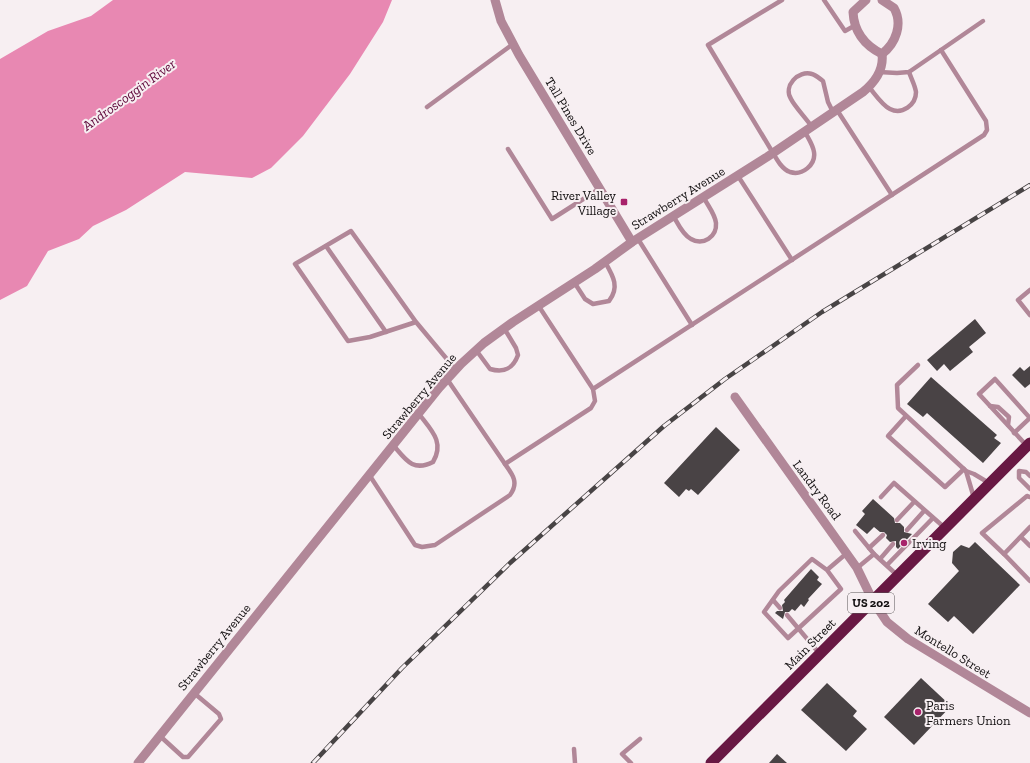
<svg xmlns="http://www.w3.org/2000/svg" width="1030" height="763" font-family="'Zilla Slab',serif">
  <style>
    .water { fill: #e888b2 }
    .building { fill: #494345 }
    .lines { fill: none; stroke-linecap: round; stroke-linejoin: round }
    .service { stroke: #b18798; stroke-width: 4.5 }
    .minor { stroke: #b18798; stroke-width: 9 }
    .trunk { stroke: #681843; stroke-width: 11 }
    .rail-casing { stroke: #484445; stroke-width: 4.5 }
    .rail { stroke: #f7eff2; stroke-width: 3; stroke-dasharray: 9; stroke-linecap: butt }
    .poi-dot { fill: #a8226b; stroke: #f7eff2; stroke-width: 1.5 }
    .labels { text-anchor: middle; dominant-baseline: central; stroke-width: 4; stroke-linejoin: round; paint-order: stroke }
    .shield { fill: #f7eff2; stroke: #555152; stroke-width: 1 }
    .shield-label { font-size: 12px; font-weight: bold; fill: #100d0e }
    .street-label { font-size: 13px; fill: #100d0e; stroke: #f7eff2 }
    .poi-label { font-size: 13px; fill: #100d0e; stroke: #f7eff2; text-anchor: start }
    .water-label { font-size: 14px; font-style: italic; fill: #5d0538; stroke: #f7eff2 }
  </style>
  <rect width="100%" height="100%" fill="#f7eff2"/>
  <path class="water" d="M 113,0 L 392,0 L 383,22 L 350,74 L 303,136 L 271,168 L 252,178 L 185,172 L 126,210 L 93,226 L 79,239 L 48,251 L 27,286 L 0,300 L 0,59 L 48,31 L 91,16 Z"/>
  <g class="building">
    <path d="M 975,319 L 986,333 L 969,347 L 973,352 L 950,371 L 944,364 L 937,371 L 927,360 Z"/>
    <path d="M 1030,366 L 1030,384 L 1025,388 L 1012,375 L 1020,367 L 1024,371 Z"/>
    <path d="M 931,377 L 997,435 L 994,438 L 1001,443 L 983,463 L 927,413 L 923,417 L 907,404 Z"/>
    <path d="M 716,427 L 740,450 L 698,495 L 691,489 L 689,491 L 686,489 L 679,497 L 664,483 Z"/>
    <path d="M 873,499 L 894,518 L 895,523 L 900,523 L 904,527 L 904,532 L 912,534 L 898,549 L 896,547 L 896,541 L 890,542 L 886,538 L 887,535 L 884,532 L 880,532 L 874,527 L 867,534 L 856,525 L 865,514 L 862,511 Z"/>
    <path d="M 975,542 L 1020,585 L 973,634 L 954,616 L 948,622 L 928,604 L 959,571 L 952,563 L 953,552 L 961,545 L 969,548 Z"/>
    <path d="M 811,569 L 819,577 L 817,580 L 822,584 L 808,599 L 809,600 L 804,607 L 801,604 L 795,611 L 792,609 L 789,612 L 785,612 L 783,619 L 775,613 L 777,611 L 783,611 L 782,605 L 785,602 L 784,600 Z"/>
    <path d="M 921,678 L 951,706 L 914,745 L 884,717 Z"/>
    <path d="M 827,683 L 857,711 L 853,716 L 867,729 L 846,751 L 801,710 Z"/>
    <path d="M 777,754 L 787,763 L 769,763 Z"/>
  </g>
  <g class="lines">
    <g class="service">
      <path d="M 782,0 L 708,45 L 773,153 C 777,160 782,169 790,172 C 802,176 816,165 814,152 C 813,145 808,138 805,132"/>
      <path d="M 824,0 L 845,31 L 854,26"/>
      <path d="M 879,72 L 897,73 L 909,72 L 983,21"/>
      <path d="M 869,87 C 875,94 882,105 890,109 C 902,115 916,105 916,92 C 915,85 911,78 909,72"/>
      <path d="M 427,107 L 513,44"/>
      <path d="M 837,110 L 892,195"/>
      <path d="M 812,127 C 806,118 795,107 791,99 C 783,86 798,70 812,74 C 816,75 820,79 823,81 L 828,102 L 833,112"/>
      <path d="M 508,149 L 552,219 L 599,189"/>
      <path d="M 738,176 L 792,260"/>
      <path d="M 674,217 C 678,224 683,235 691,239 C 703,246 717,237 716,223 C 715,214 708,206 704,198"/>
      <path d="M 638,239 L 692,325"/>
      <path d="M 326,246 L 386,332"/>
      <path d="M 574,282 L 585,299 L 593,304 L 609,301 C 620,287 613,276 605,262"/>
      <path d="M 1030,290 L 1018,300 L 1030,315"/>
      <path d="M 538,305 L 593,389"/>
      <path d="M 416,322 L 370,337 L 348,341 L 295,264 L 351,231 L 416,322 L 456,370"/>
      <path d="M 476,350 L 490,369 C 504,373 513,369 518,355 L 516,348 L 504,328"/>
      <path d="M 918,365 L 897,385 L 898,408 L 966,471 L 974,474 L 989,483"/>
      <path d="M 447,379 L 505,464"/>
      <path d="M 990,406 L 998,407 L 1009,417 L 1008,425"/>
      <path d="M 906,416 L 888,436 L 945,487 L 964,469"/>
      <path d="M 1014,433 L 1030,418"/>
      <path d="M 394,446 C 406,460 413,472 433,462 C 445,442 431,430 419,414"/>
      <path d="M 1027,446 L 979,394 L 995,379 L 1030,418"/>
      <path d="M 966,471 L 974,498"/>
      <path d="M 370,476 L 415,545 L 422,547 L 435,545 L 510,495 C 519,483 513,475 505,464 L 591,408 L 595,401 L 593,389 L 984,135 L 987,130 L 986,121 L 941,50"/>
      <path d="M 1030,476 L 1026,472 L 1019,471 L 1019,478 L 1030,489"/>
      <path d="M 881,497 L 894,483 L 945,528"/>
      <path d="M 1030,497 L 1027,496 L 982,533 L 1004,554 L 1030,527"/>
      <path d="M 897,520 L 914,502"/>
      <path d="M 907,530 L 924,511"/>
      <path d="M 855,531 L 874,554 L 897,575"/>
      <path d="M 1021,537 L 1030,546"/>
      <path d="M 869,548 L 883,535"/>
      <path d="M 1004,554 L 1030,581"/>
      <path d="M 880,559 L 893,544"/>
      <path d="M 887,565 L 933,518"/>
      <path d="M 857,568 L 874,554"/>
      <path d="M 827,570 L 841,589 L 788,638 L 764,612 L 779,591 L 812,559 L 827,570 L 847,553"/>
      <path d="M 773,600 L 780,608"/>
      <path d="M 787,615 L 819,653"/>
      <path d="M 160,736 L 183,757 L 188,757 L 221,719 L 219,714 L 194,693"/>
      <path d="M 574,749 L 575,763"/>
      <path d="M 631,763 L 622,754 L 640,739"/>
    </g>
    <g class="minor">
      <path d="M 495,0 L 501,21 L 519,55 L 632,242"/>
      <path d="M 866,0 L 853,12 C 854,32 864,45 882,54 C 896,43 903,24 894,8 L 882,0"/>
      <path d="M 735,397 L 857,568 L 873,601 L 887,622 L 908,639 L 1030,713"/>
      <path d="M 138,763 L 439,388 L 461,364 L 484,343 L 513,322 L 595,269 L 632,242 L 767,157 L 863,92 C 874,83 884,70 882,54"/>
    </g>
    <path class="trunk" d="M 711,763 L 1030,443"/>
    <defs>
      <path id="rail" d="M 313,763 L 402,668 L 510,563 L 664,426 L 725,379 L 822,312 L 1030,185"/>
    </defs>
    <use href="#rail" class="rail-casing"/>
    <use href="#rail" class="rail"/>
  </g>
  <g class="poi-dot">
    <rect x="620" y="198" width="8" height="8" rx="2"/>
    <circle cx="904" cy="543" r="4"/>
    <circle cx="918" cy="712" r="4"/>
  </g>
  <g class="labels">
    <rect class="shield" x="848" y="593" width="46" height="20" rx="3"/>
    <g class="shield-label">
      <text x="871" y="603">US 202</text>
    </g>
    <g class="street-label">
      <text transform="translate(571 116) rotate(59)">Tall Pines Drive</text>
      <text transform="translate(678 198) rotate(-32)">Strawberry Avenue</text>
      <text transform="translate(419 396) rotate(-50)">Strawberry Avenue</text>
      <text transform="translate(817 490) rotate(53)">Landry Road</text>
      <text transform="translate(810 644) rotate(-45)">Main Street</text>
      <text transform="translate(214 647) rotate(-51)">Strawberry Avenue</text>
      <text transform="translate(953 652) rotate(32)">Montello Street</text>
    </g>
    <g class="poi-label">
      <text x="616" y="195" text-anchor="end">River Valley<tspan x="616" dy="15">Village</tspan></text>
      <text x="912" y="543">Irving</text>
      <text x="926" y="705">Paris<tspan x="926" dy="15">Farmers Union</tspan></text>
    </g>
    <g class="water-label">
      <text transform="translate(129 95) rotate(-36)">Androscoggin River</text>
    </g>
  </g>
</svg>
